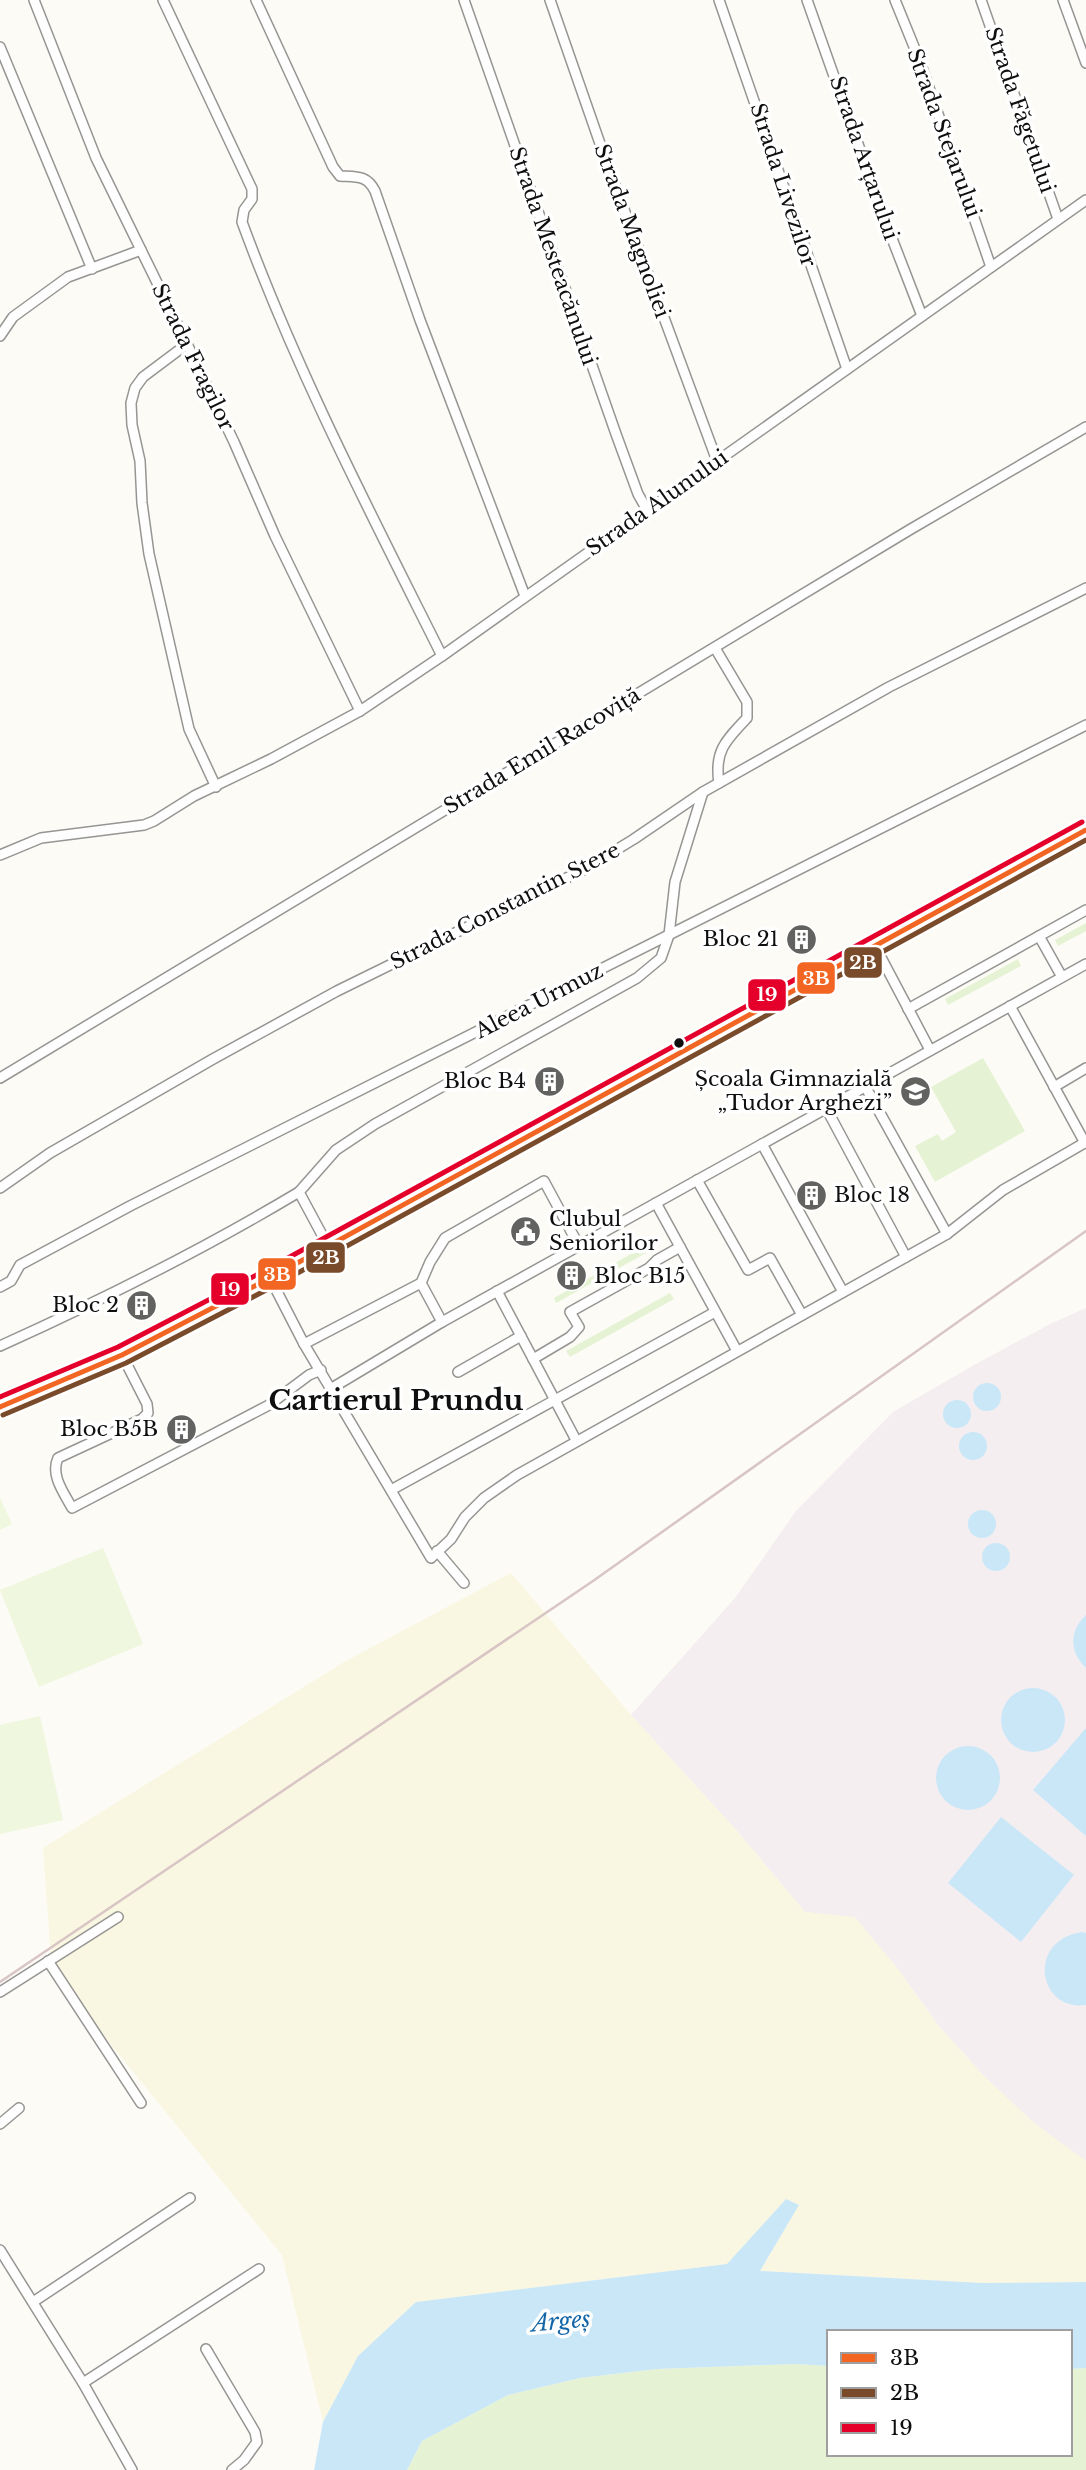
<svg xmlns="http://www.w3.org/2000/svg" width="1086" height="2470" font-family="'Libre Baskerville',serif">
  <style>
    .industrial { fill: #f4eef1 }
    .farmland { fill: #f9f7e1 }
    .green { fill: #e5f3d4 }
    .pitch { fill: #eff7de }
    .water { fill: #cae7f8 }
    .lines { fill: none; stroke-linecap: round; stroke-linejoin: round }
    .minor-casing { stroke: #969593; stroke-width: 12 }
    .primary-casing { stroke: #838380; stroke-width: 18 }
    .minor { stroke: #fffefe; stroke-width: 9 }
    .primary { stroke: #eee9da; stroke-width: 14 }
    .rail { stroke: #d9c5c5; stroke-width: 2.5 }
    .bus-1-casing { stroke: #fff; stroke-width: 10 }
    .bus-2-casing { stroke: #fff; stroke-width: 10 }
    .bus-3-casing { stroke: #fff; stroke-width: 10 }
    .bus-1 { stroke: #f26522; stroke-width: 5 }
    .bus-2 { stroke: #7a4b2a; stroke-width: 5 }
    .bus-3 { stroke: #e4002b; stroke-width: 5 }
    .bus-dot { fill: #0f0f0f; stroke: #fff; stroke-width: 2.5 }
    .labels { text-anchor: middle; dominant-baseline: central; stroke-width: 7; stroke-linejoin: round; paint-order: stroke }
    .street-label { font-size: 21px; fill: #0f0f0f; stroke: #fff }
    .poi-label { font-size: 21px; fill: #0f0f0f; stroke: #fff; text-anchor: end }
    .water-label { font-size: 23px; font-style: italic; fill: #1266a8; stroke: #fff }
    .district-label { font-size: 28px; font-weight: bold; fill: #0f0f0f; stroke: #fff }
    .line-badge { stroke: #fff; stroke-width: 2.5 }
    .badge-label { font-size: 19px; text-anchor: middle; font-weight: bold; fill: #fff }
  </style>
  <rect width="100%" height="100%" fill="#fcfbf5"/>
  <path class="industrial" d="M 1086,1308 L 1086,2161 L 1033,2123 L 983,2075 L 938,2025 L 898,1969 L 855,1918 L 805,1912 L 738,1832 L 631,1715 L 735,1598 L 796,1511 L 893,1412 L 974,1365 L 1052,1323 Z"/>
  <path class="farmland" d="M 511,1573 L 631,1715 L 738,1832 L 805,1912 L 855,1917 L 898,1969 L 938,2025 L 983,2075 L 1033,2122 L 1086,2161 L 1086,2282 L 982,2283 L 760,2271 L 799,2205 L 786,2199 L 728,2264 L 416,2302 L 358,2356 L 323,2422 L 282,2255 L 52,1972 L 43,1848 L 346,1661 Z"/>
  <g class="green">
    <path d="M 1086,923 L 1086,931 L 1058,946 L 1055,940 Z"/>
    <path d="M 1018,959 L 1021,966 L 948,1005 L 945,999 Z"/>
    <path d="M 983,1058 L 1025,1131 L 935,1182 L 915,1146 L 938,1134 L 942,1141 L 956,1132 L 931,1087 Z"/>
    <path d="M 643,1247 L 646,1253 L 556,1303 L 554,1298 Z"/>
    <path d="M 670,1293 L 674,1299 L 570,1357 L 566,1351 Z"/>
    <path d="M 795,2364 L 829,2366 L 829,2454 L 1070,2454 L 1070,2369 L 1086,2368 L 1086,2470 L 407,2470 L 422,2441 L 508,2395 L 580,2378 L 657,2369 Z"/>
  </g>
  <g class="pitch">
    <path d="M 0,1498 L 12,1524 L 0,1530 Z"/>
    <path d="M 103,1548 L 143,1644 L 39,1687 L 0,1590 Z"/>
    <path d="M 40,1716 L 63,1820 L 0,1834 L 0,1725 Z"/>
  </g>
  <g class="water">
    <circle cx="987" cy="1397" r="14"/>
    <circle cx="957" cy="1414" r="14"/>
    <circle cx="973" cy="1446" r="14"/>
    <circle cx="982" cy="1524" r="14"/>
    <circle cx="996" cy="1557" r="14"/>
    <path d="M 1086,1615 L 1086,1668 C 1069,1652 1069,1631 1086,1615 Z"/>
    <circle cx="1033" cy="1720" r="32"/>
    <path d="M 1086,1728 L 1086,1836 L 1033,1790 Z"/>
    <circle cx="968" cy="1778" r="32"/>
    <path d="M 1001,1817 L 1074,1875 L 1021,1942 L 948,1883 Z"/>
    <path d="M 1082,1932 L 1086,1933 L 1086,2005 C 1039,2012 1025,1941 1082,1932 Z"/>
    <path d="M 786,2199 L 799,2205 L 760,2271 L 982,2283 L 1086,2282 L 1086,2368 L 1070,2369 L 1070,2332 L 829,2332 L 829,2366 L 795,2364 L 657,2369 L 580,2378 L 508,2395 L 422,2441 L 407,2470 L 314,2470 L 323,2422 L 358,2356 L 416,2302 L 727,2264 Z"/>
  </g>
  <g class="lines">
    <defs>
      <g id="minor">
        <path d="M 34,0 L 96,158 L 187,344 L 234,442 L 275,536 L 360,711"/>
        <path d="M 163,0 L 252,189 L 252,199 L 244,210 L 242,222 C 297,372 371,514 442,656"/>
        <path d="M 256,0 L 333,167 L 340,176 C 357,177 367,175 375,191 L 420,320 L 525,596"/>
        <path d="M 464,0 L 616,434 L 638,494 L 647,510"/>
        <path d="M 550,0 L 605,158 L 717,461"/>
        <path d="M 719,0 L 847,369"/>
        <path d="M 807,0 L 886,223 L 922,316"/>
        <path d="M 895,0 L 919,59 L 991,267"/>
        <path d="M 981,0 L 1058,219"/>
        <path d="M 1063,0 L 1086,63"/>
        <path d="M 0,47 L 92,269"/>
        <path d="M 0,336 L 13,317 L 68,277 L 141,250"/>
        <path d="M 187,344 L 143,377 L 135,388 L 131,403 L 132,425 L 140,461 L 142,503 L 149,554 L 189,729 L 216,787"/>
        <path d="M 715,648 L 747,702 L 747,718 C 726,740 714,751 719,783"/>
        <path d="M 0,855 L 41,838 L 144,825 L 154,821 L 194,796 L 271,759 L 360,711 L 442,656 L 1086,200"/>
        <path d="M 1039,936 L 1062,977"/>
        <path d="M 875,946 L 930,1050"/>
        <path d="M 1010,1006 L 1085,1143"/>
        <path d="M 908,1009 L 1086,910"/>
        <path d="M 0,1078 L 911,529 L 1086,427"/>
        <path d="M 865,1086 L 947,1234"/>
        <path d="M 1054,1087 L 1086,1068"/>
        <path d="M 826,1108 L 906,1257"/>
        <path d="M 762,1144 L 843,1292"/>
        <path d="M 697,1180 L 748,1270 L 770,1258 L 802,1315"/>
        <path d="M 0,1188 L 50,1153 L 213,1059 L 337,991 L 585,869 L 634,839 L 703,792 L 889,687 L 1086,588"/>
        <path d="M 656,1203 L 737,1351"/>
        <path d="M 328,1246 L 299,1192 L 336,1150 L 375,1124 L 637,978 L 661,958 L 669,935 L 675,882 L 703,792"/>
        <path d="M 270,1278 L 304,1344 L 431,1558 L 451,1539 L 465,1517 L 484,1498 L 517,1475 L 947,1234 L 1003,1190 L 1086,1142"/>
        <path d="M 421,1283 L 442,1322"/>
        <path d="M 0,1287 L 11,1281 L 20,1265 L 130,1206 L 1086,725"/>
        <path d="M 497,1291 L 576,1440"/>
        <path d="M 304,1344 L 421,1283 L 430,1262 L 445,1238 L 544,1181 L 579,1246"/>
        <path d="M 0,1346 C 102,1300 202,1250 299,1192"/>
        <path d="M 122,1355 L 147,1404 L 148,1413 L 142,1419 L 58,1458 C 50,1475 64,1493 72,1508 L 269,1405 L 309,1375 L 321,1370"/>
        <path d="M 533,1359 L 570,1337 L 579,1327 L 570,1312 L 649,1268 L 657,1260 L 680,1247"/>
        <path d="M 458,1372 L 521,1336"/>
        <path d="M 332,1388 L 442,1322 L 1086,964"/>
        <path d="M 391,1490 L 715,1312"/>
        <path d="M 437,1551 L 464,1583"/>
        <path d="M 48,1961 L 141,2103"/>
        <path d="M 0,1992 L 118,1917"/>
        <path d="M 0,2124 L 19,2108"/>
        <path d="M 0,2250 L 83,2383 L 132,2470"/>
        <path d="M 33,2302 L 190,2198"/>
        <path d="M 206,2349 L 255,2432 L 257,2442 L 244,2460 L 232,2470"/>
        <path d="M 83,2383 L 259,2269"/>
      </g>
      <path id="primary" d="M 0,1407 L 122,1355 L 270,1278 L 1086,830"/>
    </defs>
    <use href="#minor" class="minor-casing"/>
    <use href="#primary" class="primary-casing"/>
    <use href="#minor" class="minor"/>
    <use href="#primary" class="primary"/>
    <path class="rail" d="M 0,1982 L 593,1581 L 1086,1231"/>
    <defs>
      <path id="bus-1" d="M 0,1407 L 122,1355 L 270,1278 L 1086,830"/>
      <path id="bus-2" d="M 3,1415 L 126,1363 L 274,1286 L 1086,840"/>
      <path id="bus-3" d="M 0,1397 L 118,1347 L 266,1270 L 1082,822"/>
    </defs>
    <use href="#bus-1" class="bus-1-casing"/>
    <use href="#bus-2" class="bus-2-casing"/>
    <use href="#bus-3" class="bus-3-casing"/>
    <use href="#bus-1" class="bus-1"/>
    <use href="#bus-2" class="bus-2"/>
    <use href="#bus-3" class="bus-3"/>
  </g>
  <defs>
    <symbol id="building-disc" viewBox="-11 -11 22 22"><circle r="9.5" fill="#626260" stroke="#fff"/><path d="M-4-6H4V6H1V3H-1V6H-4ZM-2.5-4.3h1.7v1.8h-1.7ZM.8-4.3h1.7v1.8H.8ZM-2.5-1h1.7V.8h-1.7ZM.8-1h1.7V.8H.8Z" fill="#fff"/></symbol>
    <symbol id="school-disc" viewBox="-11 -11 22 22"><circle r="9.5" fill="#626260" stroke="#fff"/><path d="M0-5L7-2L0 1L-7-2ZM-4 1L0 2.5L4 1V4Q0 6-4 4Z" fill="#fff"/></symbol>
    <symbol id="civic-disc" viewBox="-11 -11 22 22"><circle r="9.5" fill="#626260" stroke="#fff"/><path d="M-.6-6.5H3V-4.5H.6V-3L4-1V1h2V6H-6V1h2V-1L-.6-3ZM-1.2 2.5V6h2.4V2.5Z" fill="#fff"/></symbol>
  </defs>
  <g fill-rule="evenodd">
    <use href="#building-disc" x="784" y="922" width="35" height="35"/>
    <use href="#building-disc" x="532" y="1064" width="35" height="35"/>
    <use href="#school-disc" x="898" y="1074" width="35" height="35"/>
    <use href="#building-disc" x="794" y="1178" width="35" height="35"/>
    <use href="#civic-disc" x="508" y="1214" width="35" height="35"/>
    <use href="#building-disc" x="554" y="1258" width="35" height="35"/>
    <use href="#building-disc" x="124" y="1288" width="35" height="35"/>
    <use href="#building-disc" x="164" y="1412" width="35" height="35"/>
  </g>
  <circle class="bus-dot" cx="679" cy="1043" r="6"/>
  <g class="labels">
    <g class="street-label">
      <text transform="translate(1020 110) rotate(71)">Strada Făgetului</text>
      <text transform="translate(944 133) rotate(70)">Strada Stejarului</text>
      <text transform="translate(864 158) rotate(71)">Strada Arțarului</text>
      <text transform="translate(783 185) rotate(72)">Strada Livezilor</text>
      <text transform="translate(632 231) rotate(70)">Strada Magnoliei</text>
      <text transform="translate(553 256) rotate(71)">Strada Mesteacănului</text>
      <text transform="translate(193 357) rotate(64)">Strada Fragilor</text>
      <text transform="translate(657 503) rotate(-35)">Strada Alunului</text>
      <text transform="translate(542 751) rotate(-31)">Strada Emil Racoviță</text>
      <text transform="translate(505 906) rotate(-27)">Strada Constantin Stere</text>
      <text transform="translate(539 1001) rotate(-27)">Aleea Urmuz</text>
    </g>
    <g class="poi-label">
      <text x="779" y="939">Bloc 21</text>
      <text x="892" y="1079">Școala Gimnazială<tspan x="892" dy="24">„Tudor Arghezi”</tspan></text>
      <text x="526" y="1081">Bloc B4</text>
      <text x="834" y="1195" text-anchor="start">Bloc 18</text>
      <text x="549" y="1219" text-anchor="start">Clubul<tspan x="549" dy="24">Seniorilor</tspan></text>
      <text x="594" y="1276" text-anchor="start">Bloc B15</text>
      <text x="119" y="1305">Bloc 2</text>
      <text x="158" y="1429">Bloc B5B</text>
    </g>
    <g class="water-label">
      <text transform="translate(561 2321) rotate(-5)">Argeș</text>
    </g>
    <g class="district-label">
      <text x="396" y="1400">Cartierul Prundu</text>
    </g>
  </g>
  <g class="line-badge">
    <rect x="843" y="946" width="40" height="33" rx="7" fill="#7a4b2a"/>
    <rect x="796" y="961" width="40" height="34" rx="7" fill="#f26522"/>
    <rect x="747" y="978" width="40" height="34" rx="7" fill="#e4002b"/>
    <rect x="305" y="1241" width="41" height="33" rx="7" fill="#7a4b2a"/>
    <rect x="257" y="1257" width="40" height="34" rx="7" fill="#f26522"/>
    <rect x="210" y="1272" width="40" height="34" rx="7" fill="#e4002b"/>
  </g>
  <g class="badge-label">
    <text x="863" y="969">2B</text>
    <text x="816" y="985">3B</text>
    <text x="767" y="1001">19</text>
    <text x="326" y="1264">2B</text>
    <text x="277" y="1281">3B</text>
    <text x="230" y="1296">19</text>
  </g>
  <rect x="827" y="2330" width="245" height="126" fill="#ffffff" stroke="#9f9f9f" stroke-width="2"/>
  <rect x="841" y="2353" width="35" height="10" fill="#f26522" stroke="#9f9f9f" stroke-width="2"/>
  <text x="890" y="2365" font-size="21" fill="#0f0f0f">3B</text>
  <rect x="841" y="2388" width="35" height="10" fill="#7a4b2a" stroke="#9f9f9f" stroke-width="2"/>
  <text x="890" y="2400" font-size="21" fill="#0f0f0f">2B</text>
  <rect x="841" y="2423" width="35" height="10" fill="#e4002b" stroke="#9f9f9f" stroke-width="2"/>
  <text x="890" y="2435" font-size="21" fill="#0f0f0f">19</text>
</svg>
